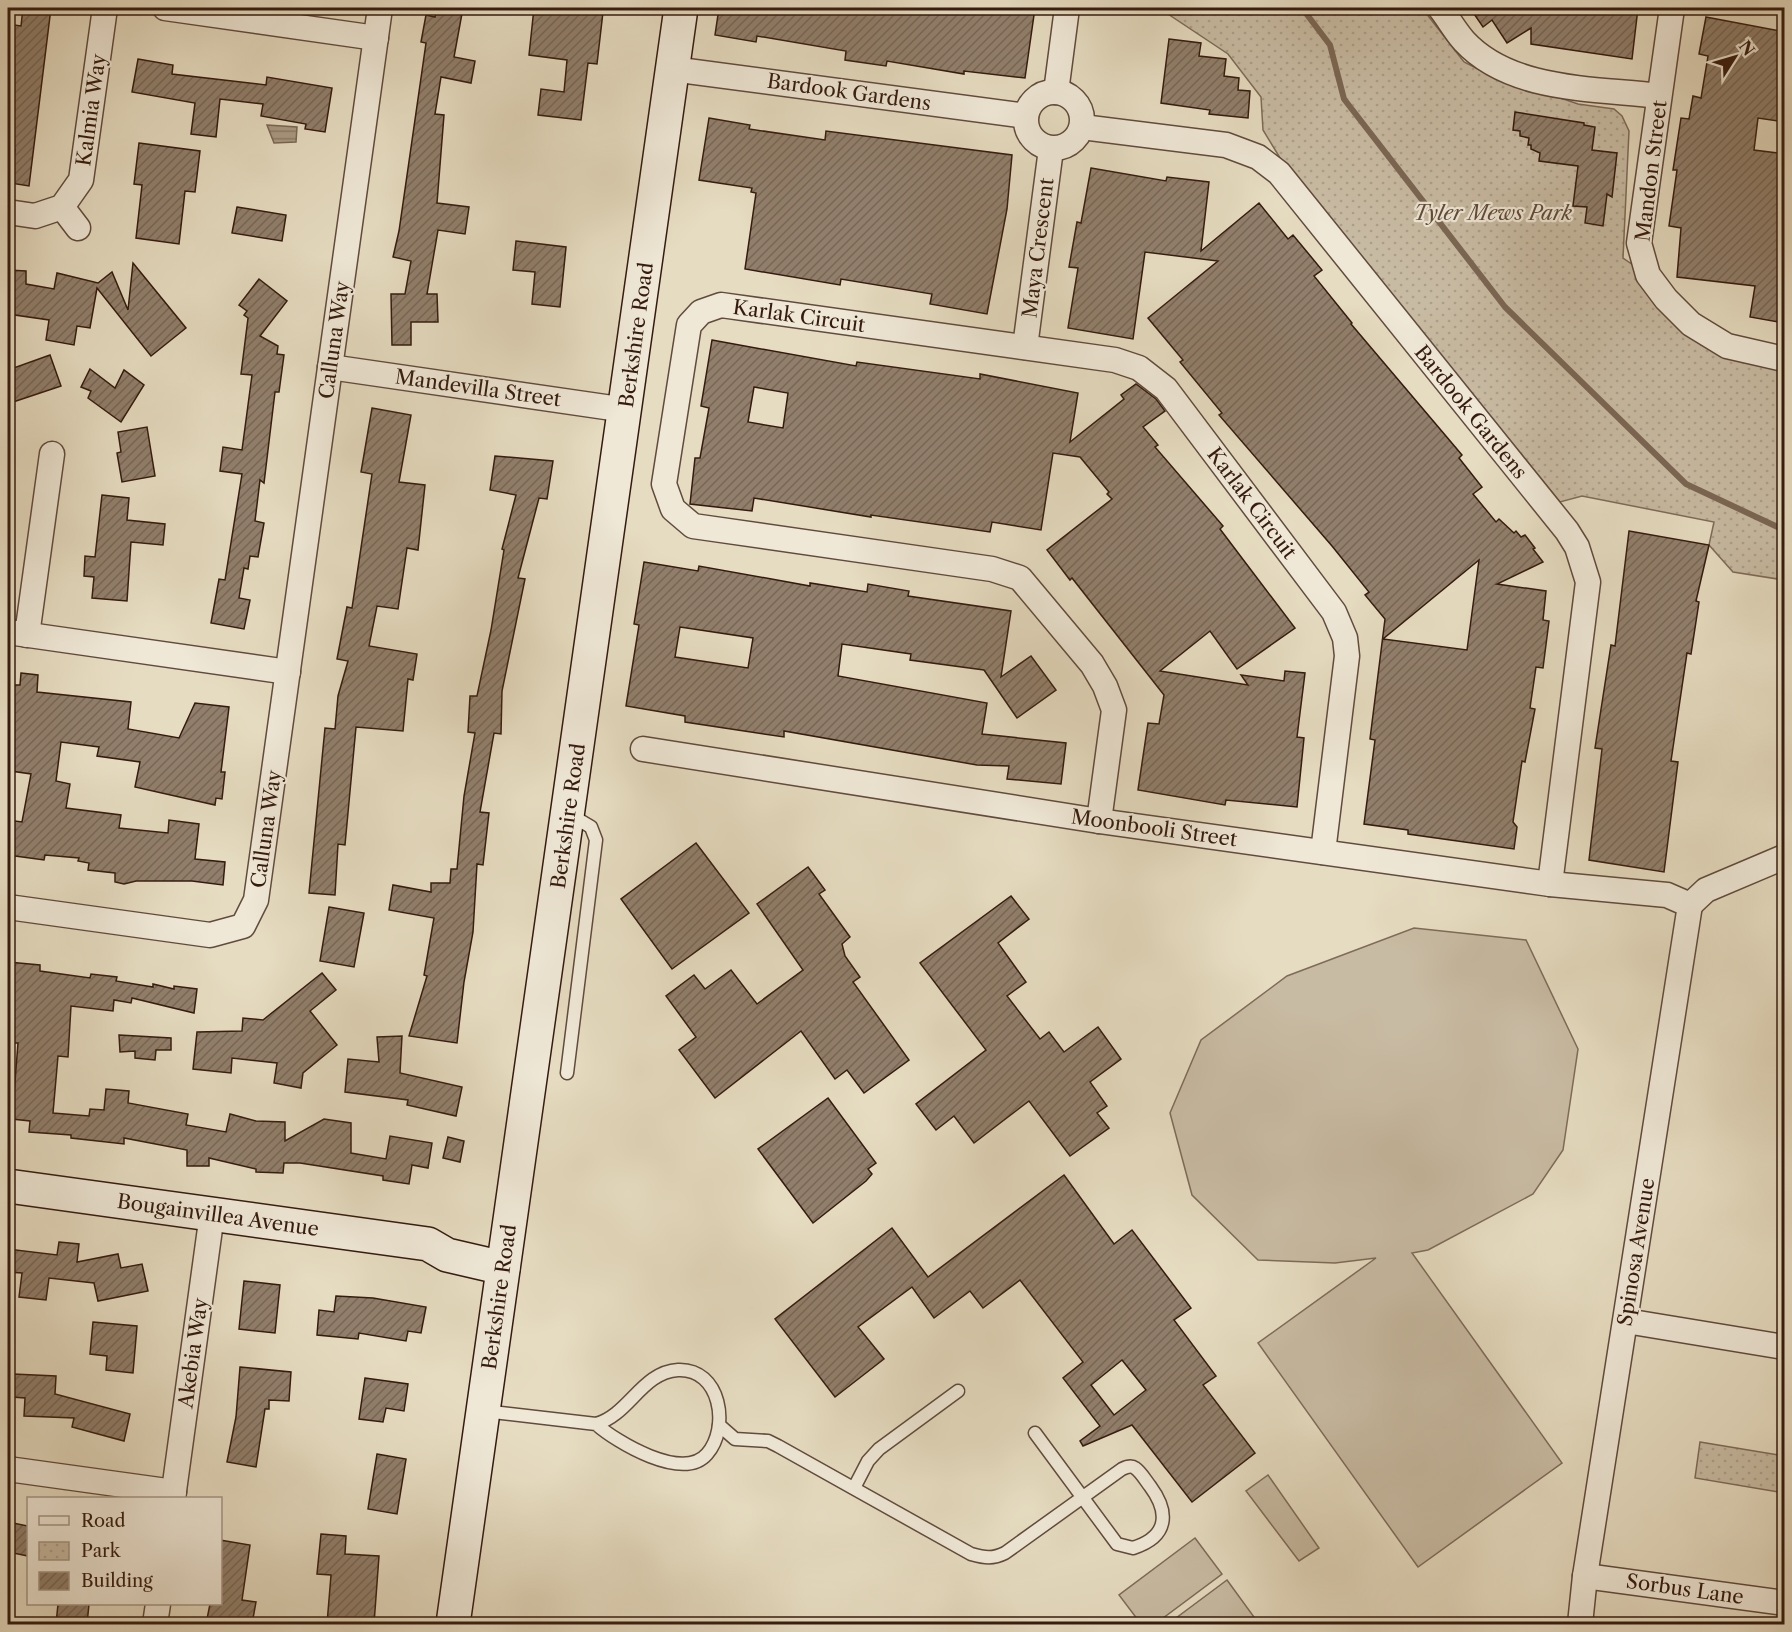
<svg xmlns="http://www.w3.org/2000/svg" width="1792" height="1632" font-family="'Libre Caslon Text',serif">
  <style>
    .park { fill: url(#park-dots); stroke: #7e6b59; stroke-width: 1.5 }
    .pitch { fill: #c8bba3; stroke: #7e6b59; stroke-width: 1.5 }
    .water { fill: url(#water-rules); stroke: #7b6755; stroke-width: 1.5 }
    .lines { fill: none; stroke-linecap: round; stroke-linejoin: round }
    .stream { stroke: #7b6755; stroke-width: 6 }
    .building { fill: url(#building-hatch); stroke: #351b0f; stroke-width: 1.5; fill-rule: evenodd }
    .lane-casing { stroke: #614b3c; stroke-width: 15 }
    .street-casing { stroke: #614b3c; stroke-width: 27 }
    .secondary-casing { stroke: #351b0f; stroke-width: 36 }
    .lane { stroke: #efe8d7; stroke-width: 12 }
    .street { stroke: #efe8d7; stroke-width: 24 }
    .secondary { stroke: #efe8d7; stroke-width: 33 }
    .labels { text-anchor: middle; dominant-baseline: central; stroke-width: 4.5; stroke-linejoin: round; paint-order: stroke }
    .street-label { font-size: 20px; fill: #351b0f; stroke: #efe8d7 }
    .park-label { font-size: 20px; font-style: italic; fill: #614b3b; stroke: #efe8d7 }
  </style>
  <defs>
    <pattern id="park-dots" width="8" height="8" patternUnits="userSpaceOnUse" patternTransform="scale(1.5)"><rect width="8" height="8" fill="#c8bba3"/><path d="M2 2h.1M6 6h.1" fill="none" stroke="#aca08b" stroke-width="1.8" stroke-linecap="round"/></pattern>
    <pattern id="water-rules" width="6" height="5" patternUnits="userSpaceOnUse" patternTransform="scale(1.5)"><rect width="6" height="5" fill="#aa9a84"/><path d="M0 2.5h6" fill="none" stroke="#8b7d6a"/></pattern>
    <pattern id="building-hatch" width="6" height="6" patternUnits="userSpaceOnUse" patternTransform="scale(1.5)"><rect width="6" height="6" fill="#917f6c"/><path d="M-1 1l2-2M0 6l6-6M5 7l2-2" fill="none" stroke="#776757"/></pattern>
  </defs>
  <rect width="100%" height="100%" fill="#e6dcc1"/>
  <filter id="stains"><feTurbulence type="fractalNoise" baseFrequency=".00333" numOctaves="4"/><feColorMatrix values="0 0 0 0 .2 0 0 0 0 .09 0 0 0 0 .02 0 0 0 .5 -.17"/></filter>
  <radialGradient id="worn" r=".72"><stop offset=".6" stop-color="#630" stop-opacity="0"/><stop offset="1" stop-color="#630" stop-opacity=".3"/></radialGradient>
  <g class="park">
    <path d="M 1159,8 L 1422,8 L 1464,62 L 1482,71 L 1578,104 L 1614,109 L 1622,116 L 1629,131 L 1623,258 L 1648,275 L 1691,324 L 1784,359 L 1784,580 L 1733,572 L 1709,545 L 1714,522 L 1582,496 L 1560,502 L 1280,158 L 1263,130 L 1261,97 L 1228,54 Z"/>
    <path d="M 1700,1442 L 1784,1456 L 1784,1493 L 1695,1478 Z"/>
  </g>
  <g class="pitch">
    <path d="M 1414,928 L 1526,940 L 1578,1049 L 1563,1150 L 1533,1194 L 1428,1250 L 1412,1253 L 1562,1463 L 1418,1567 L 1258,1343 L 1376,1258 L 1335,1263 L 1258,1260 L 1192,1195 L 1170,1113 L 1201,1040 L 1287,976 Z"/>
    <path d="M 1268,1475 L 1319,1548 L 1299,1561 L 1246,1491 Z"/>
    <path d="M 1195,1538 L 1222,1574 L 1155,1624 L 1141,1624 L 1119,1595 Z"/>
    <path d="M 1227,1580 L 1254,1617 L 1244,1624 L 1168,1624 Z"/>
  </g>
  <path class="water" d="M 267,125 L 297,127 L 296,142 L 274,143 Z"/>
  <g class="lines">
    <path class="stream" d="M 1302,8 L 1330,45 L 1344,99 L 1505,307 L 1686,484 L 1784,530"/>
  </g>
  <g class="building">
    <path d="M 23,8 L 51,8 L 29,186 L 10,183 L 15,150 L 8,149 L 8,84 L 12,56 L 8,55 L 8,24 L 21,26 Z"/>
    <path d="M 437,8 L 463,8 L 454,57 L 475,61 L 471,83 L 441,77 L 435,114 L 444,115 L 437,203 L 469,207 L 465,234 L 438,230 L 427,294 L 437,294 L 438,322 L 411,322 L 411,345 L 392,345 L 391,294 L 405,294 L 411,261 L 393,257 L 399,231 L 426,43 L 421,42 L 426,15 L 435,17 Z"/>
    <path d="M 534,8 L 603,12 L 597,64 L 588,63 L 581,120 L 538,115 L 541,89 L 564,92 L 567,60 L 529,55 Z"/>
    <path d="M 719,8 L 1035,8 L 1025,78 L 964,71 L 964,74 L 887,61 L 886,66 L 845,60 L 846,51 L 757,36 L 756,42 L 715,35 Z"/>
    <path d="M 1470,8 L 1638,8 L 1632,59 L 1531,44 L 1531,28 L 1507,43 L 1492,20 L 1483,27 Z"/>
    <path d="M 1706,17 L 1785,32 L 1785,122 L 1758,118 L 1754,150 L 1785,154 L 1785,323 L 1750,317 L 1755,286 L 1677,277 L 1681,228 L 1669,226 L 1677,170 L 1673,170 L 1681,118 L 1689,119 L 1693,96 L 1701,98 L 1708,56 L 1699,54 Z"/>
    <path d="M 1169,39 L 1201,43 L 1199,56 L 1226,59 L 1224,76 L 1239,78 L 1238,90 L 1250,91 L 1248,118 L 1209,114 L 1210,110 L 1161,103 Z"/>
    <path d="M 138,59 L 173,65 L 172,74 L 266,85 L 267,77 L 332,88 L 325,132 L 305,129 L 306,124 L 261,116 L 263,104 L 220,99 L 216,137 L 191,134 L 195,103 L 132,92 Z"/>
    <path d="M 1515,112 L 1584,123 L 1584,125 L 1595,127 L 1592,150 L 1617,153 L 1612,197 L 1607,194 L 1603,226 L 1585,223 L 1587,207 L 1573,206 L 1578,166 L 1539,161 L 1540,153 L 1531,149 L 1531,145 L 1528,145 L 1529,138 L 1520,136 L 1520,131 L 1513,130 Z"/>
    <path d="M 709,118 L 750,125 L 749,129 L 825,140 L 826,131 L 1012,155 L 1007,209 L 987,314 L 930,304 L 932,294 L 841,279 L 840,285 L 745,269 L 756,193 L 751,192 L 752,188 L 699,180 Z"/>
    <path d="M 139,143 L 200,151 L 195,192 L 185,191 L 179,244 L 136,238 L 142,185 L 134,184 Z"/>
    <path d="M 1091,168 L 1166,181 L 1167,177 L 1209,182 L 1201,251 L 1259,203 L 1288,239 L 1293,235 L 1322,270 L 1314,276 L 1352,323 L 1351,324 L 1462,455 L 1459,458 L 1482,487 L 1473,494 L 1496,522 L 1499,519 L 1514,533 L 1516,531 L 1521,537 L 1525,535 L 1535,548 L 1533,549 L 1543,562 L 1497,584 L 1546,591 L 1543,620 L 1549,621 L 1543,668 L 1536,667 L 1530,708 L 1535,709 L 1525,762 L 1522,761 L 1513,822 L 1517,827 L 1514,849 L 1408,834 L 1408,830 L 1364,824 L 1375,740 L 1370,739 L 1385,619 L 1365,595 L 1369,592 L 1332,546 L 1219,415 L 1222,413 L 1180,362 L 1183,360 L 1148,318 L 1218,261 L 1145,252 L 1133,339 L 1068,328 L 1078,268 L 1069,267 L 1077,222 L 1081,223 ZM 1479,560 L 1467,650 L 1383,639 Z"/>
    <path d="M 237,207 L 286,215 L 282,241 L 232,233 Z"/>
    <path d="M 516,241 L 566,247 L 560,307 L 532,304 L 535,272 L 513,270 Z"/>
    <path d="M 133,263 L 186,328 L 151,356 L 97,288 L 90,328 L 77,326 L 74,345 L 46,340 L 49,320 L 8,314 L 8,270 L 26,271 L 26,284 L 54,289 L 57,273 L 98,283 L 112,272 L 128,310 Z"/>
    <path d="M 259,279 L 287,301 L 260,336 L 278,346 L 277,354 L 284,355 L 279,392 L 275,392 L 264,483 L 260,480 L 255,521 L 264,523 L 258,557 L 250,556 L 248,569 L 244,568 L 239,598 L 250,600 L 244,629 L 211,623 L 219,579 L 225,580 L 242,474 L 220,471 L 223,447 L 242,450 L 252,375 L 241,374 L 248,318 L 244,315 L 247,311 L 239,305 Z"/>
    <path d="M 712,340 L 856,366 L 857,362 L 980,379 L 980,374 L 1078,393 L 1070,442 L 1124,399 L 1121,395 L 1136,384 L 1156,399 L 1165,411 L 1143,427 L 1158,445 L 1155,447 L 1223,526 L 1220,529 L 1295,628 L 1237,669 L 1210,631 L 1160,671 L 1248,685 L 1241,675 L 1284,681 L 1285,671 L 1305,673 L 1297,737 L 1304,738 L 1297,807 L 1226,800 L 1225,805 L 1138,790 L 1148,723 L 1159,724 L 1164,695 L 1072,578 L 1070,580 L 1047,550 L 1112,499 L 1107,494 L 1109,492 L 1080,457 L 1053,453 L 1041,530 L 992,522 L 990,532 L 871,515 L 871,517 L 754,498 L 752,511 L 690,504 L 695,458 L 700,458 L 709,408 L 701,406 ZM 754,387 L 788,393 L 783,428 L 748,422 Z"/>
    <path d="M 50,355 L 61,386 L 13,402 L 11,398 L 8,399 L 8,370 Z"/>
    <path d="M 90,369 L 115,388 L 124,370 L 144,385 L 121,422 L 88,398 L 91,391 L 81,387 Z"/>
    <path d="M 372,408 L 411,415 L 399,482 L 425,485 L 418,550 L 407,548 L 398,609 L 377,606 L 369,646 L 417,654 L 413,680 L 408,679 L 403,731 L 356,727 L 345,845 L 338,844 L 335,895 L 309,893 L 325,728 L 335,729 L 338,696 L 348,661 L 337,659 L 347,607 L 352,608 L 372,474 L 361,472 Z"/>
    <path d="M 147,427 L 155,476 L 122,482 L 117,453 L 121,452 L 118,432 Z"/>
    <path d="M 495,456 L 553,461 L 547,499 L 539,498 L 518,578 L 525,579 L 502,691 L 501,734 L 494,733 L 480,812 L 489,813 L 483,865 L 477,864 L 473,932 L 464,982 L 457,1043 L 409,1036 L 427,976 L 424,975 L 434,918 L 389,910 L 393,885 L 431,892 L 431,883 L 450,883 L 451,869 L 457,869 L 464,796 L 475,733 L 468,732 L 470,696 L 477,696 L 491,630 L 504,550 L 502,549 L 516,495 L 490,490 Z"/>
    <path d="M 102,495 L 129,498 L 127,520 L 165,524 L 163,545 L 131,542 L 127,601 L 92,598 L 94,577 L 84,576 L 85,556 L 95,557 Z"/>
    <path d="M 1629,531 L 1709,545 L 1696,601 L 1699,602 L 1691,654 L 1687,653 L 1671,761 L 1678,762 L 1664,872 L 1589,860 L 1602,749 L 1595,748 L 1611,645 L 1615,646 Z"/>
    <path d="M 644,562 L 698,571 L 699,566 L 810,586 L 810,583 L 867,592 L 868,584 L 909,591 L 908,596 L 1011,611 L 1001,677 L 1031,656 L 1056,690 L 1017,718 L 984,670 L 910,660 L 911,654 L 842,644 L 838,676 L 987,703 L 982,734 L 1066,743 L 1061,784 L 1007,779 L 1009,766 L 977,765 L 784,731 L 784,737 L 685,722 L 685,716 L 626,706 L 639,625 L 634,624 ZM 680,627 L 753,638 L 748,668 L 675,657 Z"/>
    <path d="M 21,673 L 38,675 L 37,692 L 131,702 L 128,729 L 179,738 L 195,703 L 229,707 L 221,772 L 225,772 L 222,799 L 216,798 L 215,805 L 135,787 L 140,762 L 97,756 L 99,747 L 61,742 L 56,781 L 70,784 L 66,808 L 121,815 L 119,828 L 168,833 L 169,820 L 199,824 L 195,859 L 225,862 L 223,885 L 192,881 L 136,881 L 124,884 L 115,882 L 115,873 L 88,870 L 89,863 L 78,861 L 79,858 L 45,855 L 44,860 L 8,855 L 8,820 L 22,822 L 31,774 L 11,771 L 13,753 L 8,752 L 8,694 L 13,694 L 13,685 L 20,685 Z"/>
    <path d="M 696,843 L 749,913 L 672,969 L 621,899 Z"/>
    <path d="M 808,867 L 825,890 L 819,894 L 850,937 L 842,944 L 845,956 L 860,977 L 853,982 L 909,1060 L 864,1093 L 847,1070 L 835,1079 L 801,1031 L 715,1098 L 679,1050 L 696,1037 L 666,996 L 694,975 L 705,989 L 731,970 L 757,1004 L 803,970 L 757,904 Z"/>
    <path d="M 1011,896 L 1029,919 L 998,943 L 1026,982 L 1007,996 L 1040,1039 L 1049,1032 L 1064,1052 L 1098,1027 L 1121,1059 L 1090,1082 L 1107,1106 L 1097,1113 L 1109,1128 L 1070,1156 L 1029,1101 L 974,1143 L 954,1116 L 936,1130 L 916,1104 L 986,1050 L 920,963 Z"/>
    <path d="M 329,907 L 364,913 L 354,967 L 320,961 Z"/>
    <path d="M 8,962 L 40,965 L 40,971 L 90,978 L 91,974 L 117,977 L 116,981 L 153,987 L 153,984 L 174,989 L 174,986 L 197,989 L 194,1013 L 132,998 L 131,1003 L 114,1000 L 113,1011 L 71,1006 L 68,1057 L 58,1056 L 53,1113 L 89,1116 L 90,1109 L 104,1110 L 106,1089 L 129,1091 L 128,1103 L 188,1114 L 186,1125 L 226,1132 L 230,1114 L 256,1121 L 285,1122 L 285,1141 L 324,1119 L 351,1123 L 351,1153 L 386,1159 L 390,1136 L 432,1143 L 428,1168 L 412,1165 L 409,1184 L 383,1180 L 383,1176 L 300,1163 L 284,1163 L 283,1173 L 256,1172 L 256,1169 L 209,1158 L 209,1166 L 187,1166 L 187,1150 L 124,1138 L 124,1144 L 71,1138 L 71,1135 L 29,1132 L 30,1121 L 12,1119 L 18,1043 L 11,1043 L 14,999 L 8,998 Z"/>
    <path d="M 322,973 L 336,990 L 310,1011 L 337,1045 L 303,1073 L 301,1088 L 274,1083 L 277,1063 L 232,1058 L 231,1073 L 193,1069 L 197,1032 L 242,1031 L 243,1018 L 263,1020 Z"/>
    <path d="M 119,1035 L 171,1038 L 171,1050 L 156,1050 L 155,1060 L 135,1058 L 135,1051 L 120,1052 Z"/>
    <path d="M 402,1036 L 400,1073 L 462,1087 L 456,1116 L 407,1105 L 408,1100 L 345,1092 L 348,1059 L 379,1062 L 377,1037 Z"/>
    <path d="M 828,1098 L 876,1163 L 868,1169 L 872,1174 L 866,1181 L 813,1223 L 758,1149 Z"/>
    <path d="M 448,1137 L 464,1141 L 460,1162 L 443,1158 Z"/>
    <path d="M 1064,1175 L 1114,1244 L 1132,1230 L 1191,1308 L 1174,1320 L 1216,1376 L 1203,1385 L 1255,1453 L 1192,1502 L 1132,1425 L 1083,1446 L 1080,1441 L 1100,1426 L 1063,1378 L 1083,1362 L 1020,1280 L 983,1308 L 970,1291 L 934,1318 L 912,1287 L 858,1327 L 884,1359 L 835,1397 L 775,1319 L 892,1228 L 928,1277 ZM 1122,1360 L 1146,1390 L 1114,1415 L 1091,1385 Z"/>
    <path d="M 59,1242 L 79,1244 L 77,1262 L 118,1254 L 121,1268 L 142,1264 L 148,1291 L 98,1301 L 94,1283 L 49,1278 L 46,1300 L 19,1297 L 22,1273 L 8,1272 L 8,1249 L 57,1255 Z"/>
    <path d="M 244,1281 L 280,1285 L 275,1333 L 239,1329 Z"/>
    <path d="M 336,1296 L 373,1298 L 426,1307 L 421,1333 L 408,1331 L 406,1341 L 359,1333 L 358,1339 L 317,1335 L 319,1310 L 334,1312 Z"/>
    <path d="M 93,1322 L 137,1326 L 133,1373 L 106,1370 L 107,1356 L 90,1354 Z"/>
    <path d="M 240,1367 L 291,1372 L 289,1401 L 269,1400 L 269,1409 L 265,1409 L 256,1467 L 227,1462 L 236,1417 Z"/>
    <path d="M 13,1374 L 56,1376 L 55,1394 L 130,1414 L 124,1441 L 72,1427 L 74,1418 L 24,1416 L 25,1398 L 12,1397 Z"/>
    <path d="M 365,1378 L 408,1384 L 404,1411 L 386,1408 L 383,1422 L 359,1419 Z"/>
    <path d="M 377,1454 L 406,1459 L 397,1514 L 368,1509 Z"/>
    <path d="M 8,1522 L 28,1526 L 28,1556 L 8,1552 Z"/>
    <path d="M 321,1534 L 346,1536 L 345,1554 L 379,1556 L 374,1624 L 327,1624 L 331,1575 L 317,1574 Z"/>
    <path d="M 220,1540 L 250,1545 L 242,1600 L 256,1602 L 252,1624 L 206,1624 L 210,1604 L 220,1604 Z"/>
    <path d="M 58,1604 L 89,1604 L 87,1624 L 56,1624 Z"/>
  </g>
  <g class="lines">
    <defs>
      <g id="lane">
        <path d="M 567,1073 L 596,840 L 591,827 L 569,814"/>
        <path d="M 484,1411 L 596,1424 C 629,1415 642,1372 678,1370 C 721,1368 730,1428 707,1454 C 683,1482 616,1442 596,1424"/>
        <path d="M 719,1425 L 735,1439 L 768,1441 L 778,1446 L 971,1554 C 985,1558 993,1559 1005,1553 L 1122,1469 C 1126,1467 1131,1465 1135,1468 C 1141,1472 1146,1481 1150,1486 C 1170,1513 1168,1537 1133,1548 L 1117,1544 L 1035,1433"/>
        <path d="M 854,1488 L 868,1461 L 879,1449 L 958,1391"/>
      </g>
      <g id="street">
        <path d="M 165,8 L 376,38"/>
        <path d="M 1440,8 C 1448,18 1455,31 1464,41 C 1511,92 1595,88 1659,96"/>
        <path d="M 1672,8 L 1639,243 L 1648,275 L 1666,299 L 1691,324 L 1727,346 L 1784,359"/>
        <path d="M 672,69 L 1026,116"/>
        <circle cx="1054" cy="120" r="28"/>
        <path d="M 1056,92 L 1067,8"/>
        <path d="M 1082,127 L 1226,145 L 1258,157 L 1279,173 L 1567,531 L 1577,547 L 1588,582 L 1550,884"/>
        <path d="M 62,207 L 78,228"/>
        <path d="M 8,212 L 35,216 L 62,207 L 81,180 L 105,8"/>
        <path d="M 1025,347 L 1051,149"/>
        <path d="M 330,367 L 626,410"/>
        <path d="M 8,632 L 288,672"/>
        <path d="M 27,635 L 52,454"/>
        <path d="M 643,749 L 1099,821 L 1550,884 L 1667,895 L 1690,905 L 1585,1576 L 1580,1624"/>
        <path d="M 1099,821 L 1114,710 L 1105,686 L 1092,664 L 1020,578 L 992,569 L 693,526 L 673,509 L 664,484 L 689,325 L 701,312 L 721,305 L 1115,360 L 1139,368 L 1166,389 L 1334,612 L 1345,638 L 1347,656 L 1323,852"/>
        <path d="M 1690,905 L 1706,890 L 1784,857"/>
        <path d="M 8,907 L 210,935 L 243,926 L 256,900 L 380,8"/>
        <path d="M 1626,1321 L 1784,1347"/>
        <path d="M 8,1469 L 174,1492"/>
        <path d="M 173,1498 L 212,1214"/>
        <path d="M 1585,1576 L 1784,1603"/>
        <path d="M 155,1624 L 158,1604"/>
      </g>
      <g id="secondary">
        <path d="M 8,1186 L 428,1244 L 447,1255 L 503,1268"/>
        <path d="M 453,1624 L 681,8"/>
      </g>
    </defs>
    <use href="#lane" class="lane-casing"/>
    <use href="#street" class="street-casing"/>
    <use href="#secondary" class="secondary-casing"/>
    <use href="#lane" class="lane"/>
    <use href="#street" class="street"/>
    <use href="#secondary" class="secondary"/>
  </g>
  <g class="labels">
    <g class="street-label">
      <text transform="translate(849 92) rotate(8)">Bardook Gardens</text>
      <text transform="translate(91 110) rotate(-82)">Kalmia Way</text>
      <text transform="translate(1651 171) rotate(-83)">Mandon Street</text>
      <text transform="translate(1038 248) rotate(-83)">Maya Crescent</text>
      <text transform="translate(799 316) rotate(8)">Karlak Circuit</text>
      <text transform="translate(636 335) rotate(-82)">Berkshire Road</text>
      <text transform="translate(334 340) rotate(-82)">Calluna Way</text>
      <text transform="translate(478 388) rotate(8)">Mandevilla Street</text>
      <text transform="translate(1471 412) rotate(51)">Bardook Gardens</text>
      <text transform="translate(1252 503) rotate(53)">Karlak Circuit</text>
      <text transform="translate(568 816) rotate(-82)">Berkshire Road</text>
      <text transform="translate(1154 828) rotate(8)">Moonbooli Street</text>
      <text transform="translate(266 829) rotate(-82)">Calluna Way</text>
      <text transform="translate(218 1215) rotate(8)">Bougainvillea Avenue</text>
      <text transform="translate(1636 1252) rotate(-81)">Spinosa Avenue</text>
      <text transform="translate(499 1297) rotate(-82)">Berkshire Road</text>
      <text transform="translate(193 1353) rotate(-82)">Akebia Way</text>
      <text transform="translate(1685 1589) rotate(8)">Sorbus Lane</text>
    </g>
    <g class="park-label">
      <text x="1493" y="213">Tyler Mews Park</text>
    </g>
  </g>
  <rect width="1792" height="1632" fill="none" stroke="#e6dcc1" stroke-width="30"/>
  <rect x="9" y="9" width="1774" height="1614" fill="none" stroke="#351b0f" stroke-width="3"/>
  <rect x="15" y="15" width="1762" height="1602" fill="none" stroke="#351b0f" stroke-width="1.5"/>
  <rect x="27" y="1497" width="195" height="108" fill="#efe8d7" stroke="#a59687" stroke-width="1.5"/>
  <rect x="39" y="1516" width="30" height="9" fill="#efe8d7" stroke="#a59687" stroke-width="1.5"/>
  <text x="81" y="1527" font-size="18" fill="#351b0f">Road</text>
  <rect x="39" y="1542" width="30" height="18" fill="url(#park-dots)" stroke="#a59687" stroke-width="1.5"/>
  <text x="81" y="1557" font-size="18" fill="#351b0f">Park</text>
  <rect x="39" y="1572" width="30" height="18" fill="url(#building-hatch)" stroke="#a59687" stroke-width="1.5"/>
  <text x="81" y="1587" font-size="18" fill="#351b0f">Building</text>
  <g transform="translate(1735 57) rotate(53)" stroke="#efe8d7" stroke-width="4.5" paint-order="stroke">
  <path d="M0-4.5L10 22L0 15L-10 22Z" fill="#351b0f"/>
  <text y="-9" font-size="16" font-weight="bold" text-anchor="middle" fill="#351b0f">N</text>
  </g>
  <rect width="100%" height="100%" filter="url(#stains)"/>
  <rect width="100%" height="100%" fill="url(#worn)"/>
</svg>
